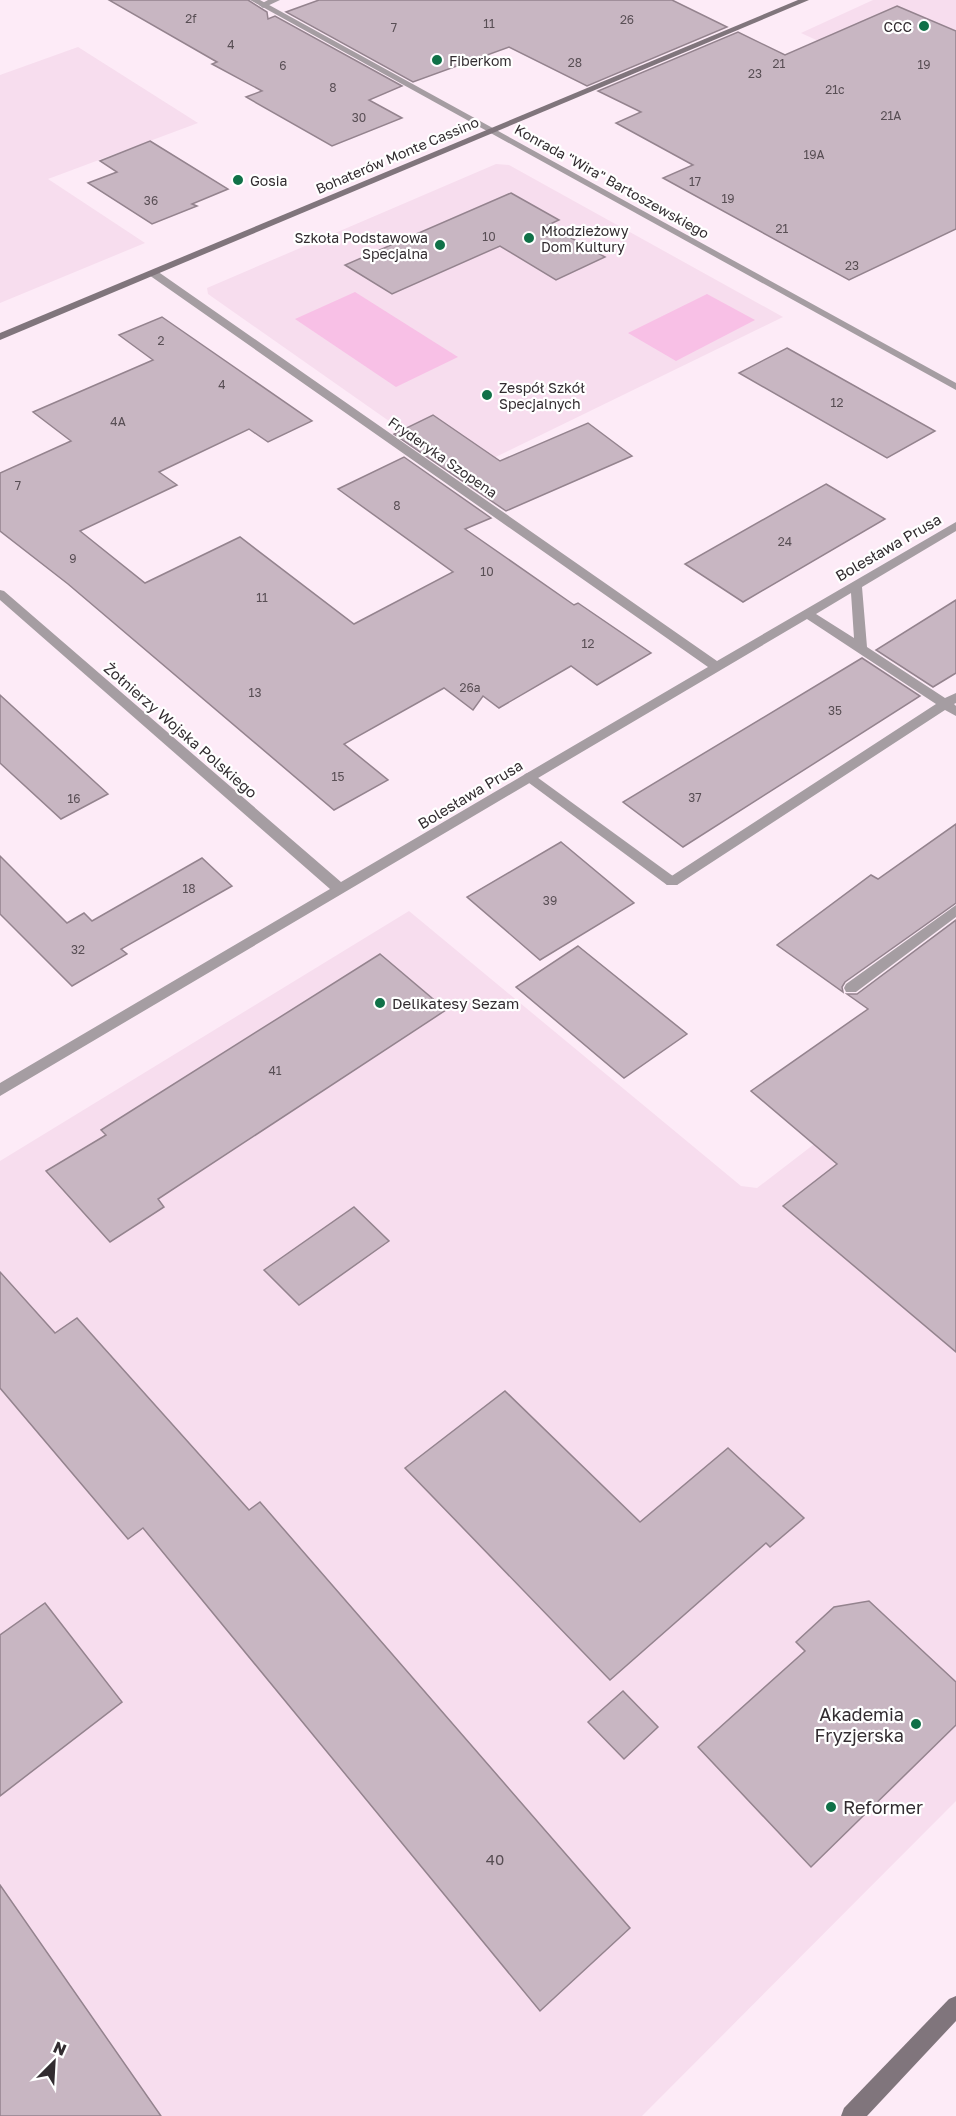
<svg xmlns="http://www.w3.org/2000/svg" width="956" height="2116" font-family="'Golos Text',sans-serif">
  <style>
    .built { fill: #f7ddee }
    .green { fill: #f8c0e6 }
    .building { fill: #c8b6c2; stroke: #94838e; stroke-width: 1.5 }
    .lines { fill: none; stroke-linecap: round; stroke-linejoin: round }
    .lane { fill: #a59da2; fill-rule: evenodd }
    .street { fill: #a59da2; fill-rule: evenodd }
    .secondary { fill: #80757c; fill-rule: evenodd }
    .poi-dot { fill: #107148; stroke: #fff; stroke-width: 2 }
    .labels { text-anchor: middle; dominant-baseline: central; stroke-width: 4.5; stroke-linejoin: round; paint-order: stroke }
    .number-label { font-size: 12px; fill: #584e54 }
    .far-poi-label { font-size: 14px; fill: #322c30; stroke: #fff; text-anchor: start }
    .far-street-label { font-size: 14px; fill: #322c30; stroke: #fff }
    .street-label { font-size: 15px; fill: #322c30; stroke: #fff }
    .poi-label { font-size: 15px; fill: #322c30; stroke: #fff; text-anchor: start }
    .near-number-label { font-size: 15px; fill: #584e54 }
    .near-poi-label { font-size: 18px; fill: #322c30; stroke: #fff; text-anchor: end }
  </style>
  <rect width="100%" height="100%" fill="#fdebf7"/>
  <g class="built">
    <path d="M 873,0 L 956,0 L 956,104 L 801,33 Z"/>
    <path d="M 78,47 L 198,123 L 48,179 L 145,243 L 0,303 L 0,75 Z"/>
    <path d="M 496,164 L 509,165 L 783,317 L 463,473 L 208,294 L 207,288 Z"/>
    <path d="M 409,911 L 741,1186 L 757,1188 L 956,1035 L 956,1801 L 642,2116 L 0,2116 L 0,1161 Z"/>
  </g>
  <g class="green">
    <path d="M 355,292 L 458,357 L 396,387 L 295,319 Z"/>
    <path d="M 707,294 L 755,320 L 676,361 L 628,333 Z"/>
  </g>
  <g class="building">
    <path d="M 109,0 L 248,0 L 267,12 L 268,19 L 275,16 L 402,86 L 369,100 L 402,118 L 332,146 L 246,97 L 262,91 L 212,64 L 217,62 Z"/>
    <path d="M 319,0 L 672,0 L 727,27 L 587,86 L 509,47 L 413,82 L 286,12 Z"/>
    <path d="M 897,6 L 956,31 L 956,229 L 849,280 L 663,178 L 693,165 L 616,123 L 641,112 L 598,91 L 738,32 L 785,55 Z"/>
    <path d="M 150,141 L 228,189 L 192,204 L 197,206 L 152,224 L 88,183 L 117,172 L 100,161 Z"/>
    <path d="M 511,193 L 559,220 L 548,225 L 605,257 L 556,280 L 500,246 L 392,294 L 345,265 Z"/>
    <path d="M 162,317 L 312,421 L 268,442 L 249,429 L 159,472 L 177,485 L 80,531 L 145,583 L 240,537 L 354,624 L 453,572 L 338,489 L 404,457 L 491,518 L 465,529 L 574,605 L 578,603 L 651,653 L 597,685 L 571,666 L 499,708 L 483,696 L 473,710 L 444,688 L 344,744 L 388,780 L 334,810 L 68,584 L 0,531 L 0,473 L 71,441 L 33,412 L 153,360 L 119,335 Z"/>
    <path d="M 787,348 L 935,431 L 887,458 L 739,373 Z"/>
    <path d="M 433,415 L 500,461 L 588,423 L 632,456 L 506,511 L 394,434 Z"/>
    <path d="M 826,484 L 885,519 L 743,602 L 685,564 Z"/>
    <path d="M 956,600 L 956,673 L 933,687 L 876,650 Z"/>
    <path d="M 862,658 L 920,696 L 683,847 L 623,802 Z"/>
    <path d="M 0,695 L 108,794 L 61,819 L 0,763 Z"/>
    <path d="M 956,824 L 956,903 L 845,982 L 842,987 L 843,992 L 777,945 L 871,875 L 878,879 Z"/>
    <path d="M 561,842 L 634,903 L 540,960 L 467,897 Z"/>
    <path d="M 0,856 L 67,923 L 84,913 L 92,921 L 202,858 L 232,886 L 121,949 L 127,954 L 72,986 L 0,914 Z"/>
    <path d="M 956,920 L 956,1352 L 783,1206 L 837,1164 L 751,1091 L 868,1009 L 847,994 L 857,994 Z"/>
    <path d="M 578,946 L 687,1034 L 624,1078 L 516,987 Z"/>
    <path d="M 380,954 L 446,1010 L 158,1199 L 164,1207 L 110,1242 L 46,1171 L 106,1135 L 101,1130 Z"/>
    <path d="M 354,1207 L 389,1241 L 299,1305 L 264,1270 Z"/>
    <path d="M 0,1272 L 55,1333 L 77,1318 L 249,1510 L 260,1502 L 630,1928 L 540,2011 L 143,1528 L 128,1539 L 0,1388 Z"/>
    <path d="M 505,1391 L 640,1522 L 728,1448 L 804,1518 L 770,1547 L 766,1543 L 610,1680 L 405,1468 Z"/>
    <path d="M 869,1601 L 956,1682 L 956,1725 L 811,1867 L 698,1747 L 805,1651 L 796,1642 L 834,1607 Z"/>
    <path d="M 45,1603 L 122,1702 L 0,1796 L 0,1635 Z"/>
    <path d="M 623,1691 L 658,1727 L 624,1759 L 588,1722 Z"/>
    <path d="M 0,1885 L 161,2116 L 0,2116 Z"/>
  </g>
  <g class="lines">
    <g class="lane">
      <path d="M 268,0 L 280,0 L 263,8 L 259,5 Z"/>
      <path d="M 530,772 L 677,879 L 679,882 L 677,885 L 667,885 L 525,780 L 523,777 L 525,774 Z"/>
    </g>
    <g class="street">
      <path d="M 250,0 L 260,0 L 956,383 L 956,390 Z"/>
      <path d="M 149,271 L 157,271 L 717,661 L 956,522 L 956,531 L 862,587 L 867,647 L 945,698 L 956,693 L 956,703 L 954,704 L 956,706 L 956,716 L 945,710 L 677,885 L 667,885 L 665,882 L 667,879 L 936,704 L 807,619 L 0,1096 L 0,1083 L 330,889 L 0,600 L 0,590 L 4,591 L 341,882 L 708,667 L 149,275 ZM 851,593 L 854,638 L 816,614 Z"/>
      <path d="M 956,905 L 956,917 L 856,992 L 846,992 L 844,988 L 846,984 Z"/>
    </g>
    <g class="secondary">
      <path d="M 798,0 L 809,0 L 0,340 L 0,333 Z"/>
      <path d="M 956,1996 L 956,2021 L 867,2116 L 841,2116 L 844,2108 L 949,1999 Z"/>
    </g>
  </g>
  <g class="poi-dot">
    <circle cx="924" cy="26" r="6"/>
    <circle cx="437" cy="60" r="6"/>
    <circle cx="238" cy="180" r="6"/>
    <circle cx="529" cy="238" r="6"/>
    <circle cx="440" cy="245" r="6"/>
    <circle cx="487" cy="395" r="6"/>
    <circle cx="380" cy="1003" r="6"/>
    <circle cx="916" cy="1724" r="6"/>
    <circle cx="831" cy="1807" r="6"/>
  </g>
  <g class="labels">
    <g class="number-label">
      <text x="191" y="18">2f</text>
      <text x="627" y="19">26</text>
      <text x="489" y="23">11</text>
      <text x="394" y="27">7</text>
      <text x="231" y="44">4</text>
      <text x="575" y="62">28</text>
      <text x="779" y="63">21</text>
      <text x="924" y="64">19</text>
      <text x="283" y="65">6</text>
      <text x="755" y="73">23</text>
      <text x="333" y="87">8</text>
      <text x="835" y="89">21c</text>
      <text x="891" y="115">21A</text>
      <text x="359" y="117">30</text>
      <text x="814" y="154">19A</text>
      <text x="695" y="181">17</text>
      <text x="728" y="198">19</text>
      <text x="151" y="200">36</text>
      <text x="782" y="228">21</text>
      <text x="489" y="236">10</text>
      <text x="852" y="265">23</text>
      <text x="161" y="340">2</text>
      <text x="222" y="384">4</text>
      <text x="837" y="402">12</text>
      <text x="118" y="421">4A</text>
      <text x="18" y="485">7</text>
      <text x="397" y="505">8</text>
      <text x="785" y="541">24</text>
      <text x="73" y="558">9</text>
      <text x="487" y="571">10</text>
      <text x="262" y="597">11</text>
      <text x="588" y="643">12</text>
      <text x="470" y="687">26a</text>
      <text x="255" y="692">13</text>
      <text x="835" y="710">35</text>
      <text x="338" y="776">15</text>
      <text x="695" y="797">37</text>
      <text x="74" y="798">16</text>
      <text x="189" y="888">18</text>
      <text x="550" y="900">39</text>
      <text x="78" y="949">32</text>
      <text x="275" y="1070">41</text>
    </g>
    <g class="far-poi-label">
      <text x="912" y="26" text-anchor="end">CCC</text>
      <text x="449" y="60">Fiberkom</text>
      <text x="250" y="180">Gosia</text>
      <text x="541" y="230">Młodzieżowy<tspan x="541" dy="16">Dom Kultury</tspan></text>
      <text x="428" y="237" text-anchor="end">Szkoła Podstawowa<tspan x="428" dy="16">Specjalna</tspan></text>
      <text x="499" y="387">Zespół Szkół<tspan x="499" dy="16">Specjalnych</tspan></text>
    </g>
    <g class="far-street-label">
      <text transform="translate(397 155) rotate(-23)">Bohaterów Monte Cassino</text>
      <text transform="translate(612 181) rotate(29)">Konrada "Wira" Bartoszewskiego</text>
      <text transform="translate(443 457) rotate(35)">Fryderyka Szopena</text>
    </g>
    <g class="street-label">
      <text transform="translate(888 547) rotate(-30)">Bolesława Prusa</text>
      <text transform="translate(181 730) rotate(41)">Żołnierzy Wojska Polskiego</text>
      <text transform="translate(470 794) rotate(-31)">Bolesława Prusa</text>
    </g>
    <g class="poi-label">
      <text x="392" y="1003">Delikatesy Sezam</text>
    </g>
    <g class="near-number-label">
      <text x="495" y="1859">40</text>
    </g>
    <g class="near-poi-label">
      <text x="904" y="1714">Akademia<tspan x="904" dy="21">Fryzjerska</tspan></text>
      <text x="843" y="1807" text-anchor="start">Reformer</text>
    </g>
  </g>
  <g transform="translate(54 2062) rotate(24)" stroke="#ffffff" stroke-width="4.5" paint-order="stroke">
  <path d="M0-4.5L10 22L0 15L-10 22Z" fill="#322c30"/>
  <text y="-9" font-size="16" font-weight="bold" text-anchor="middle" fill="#322c30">N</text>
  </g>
</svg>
